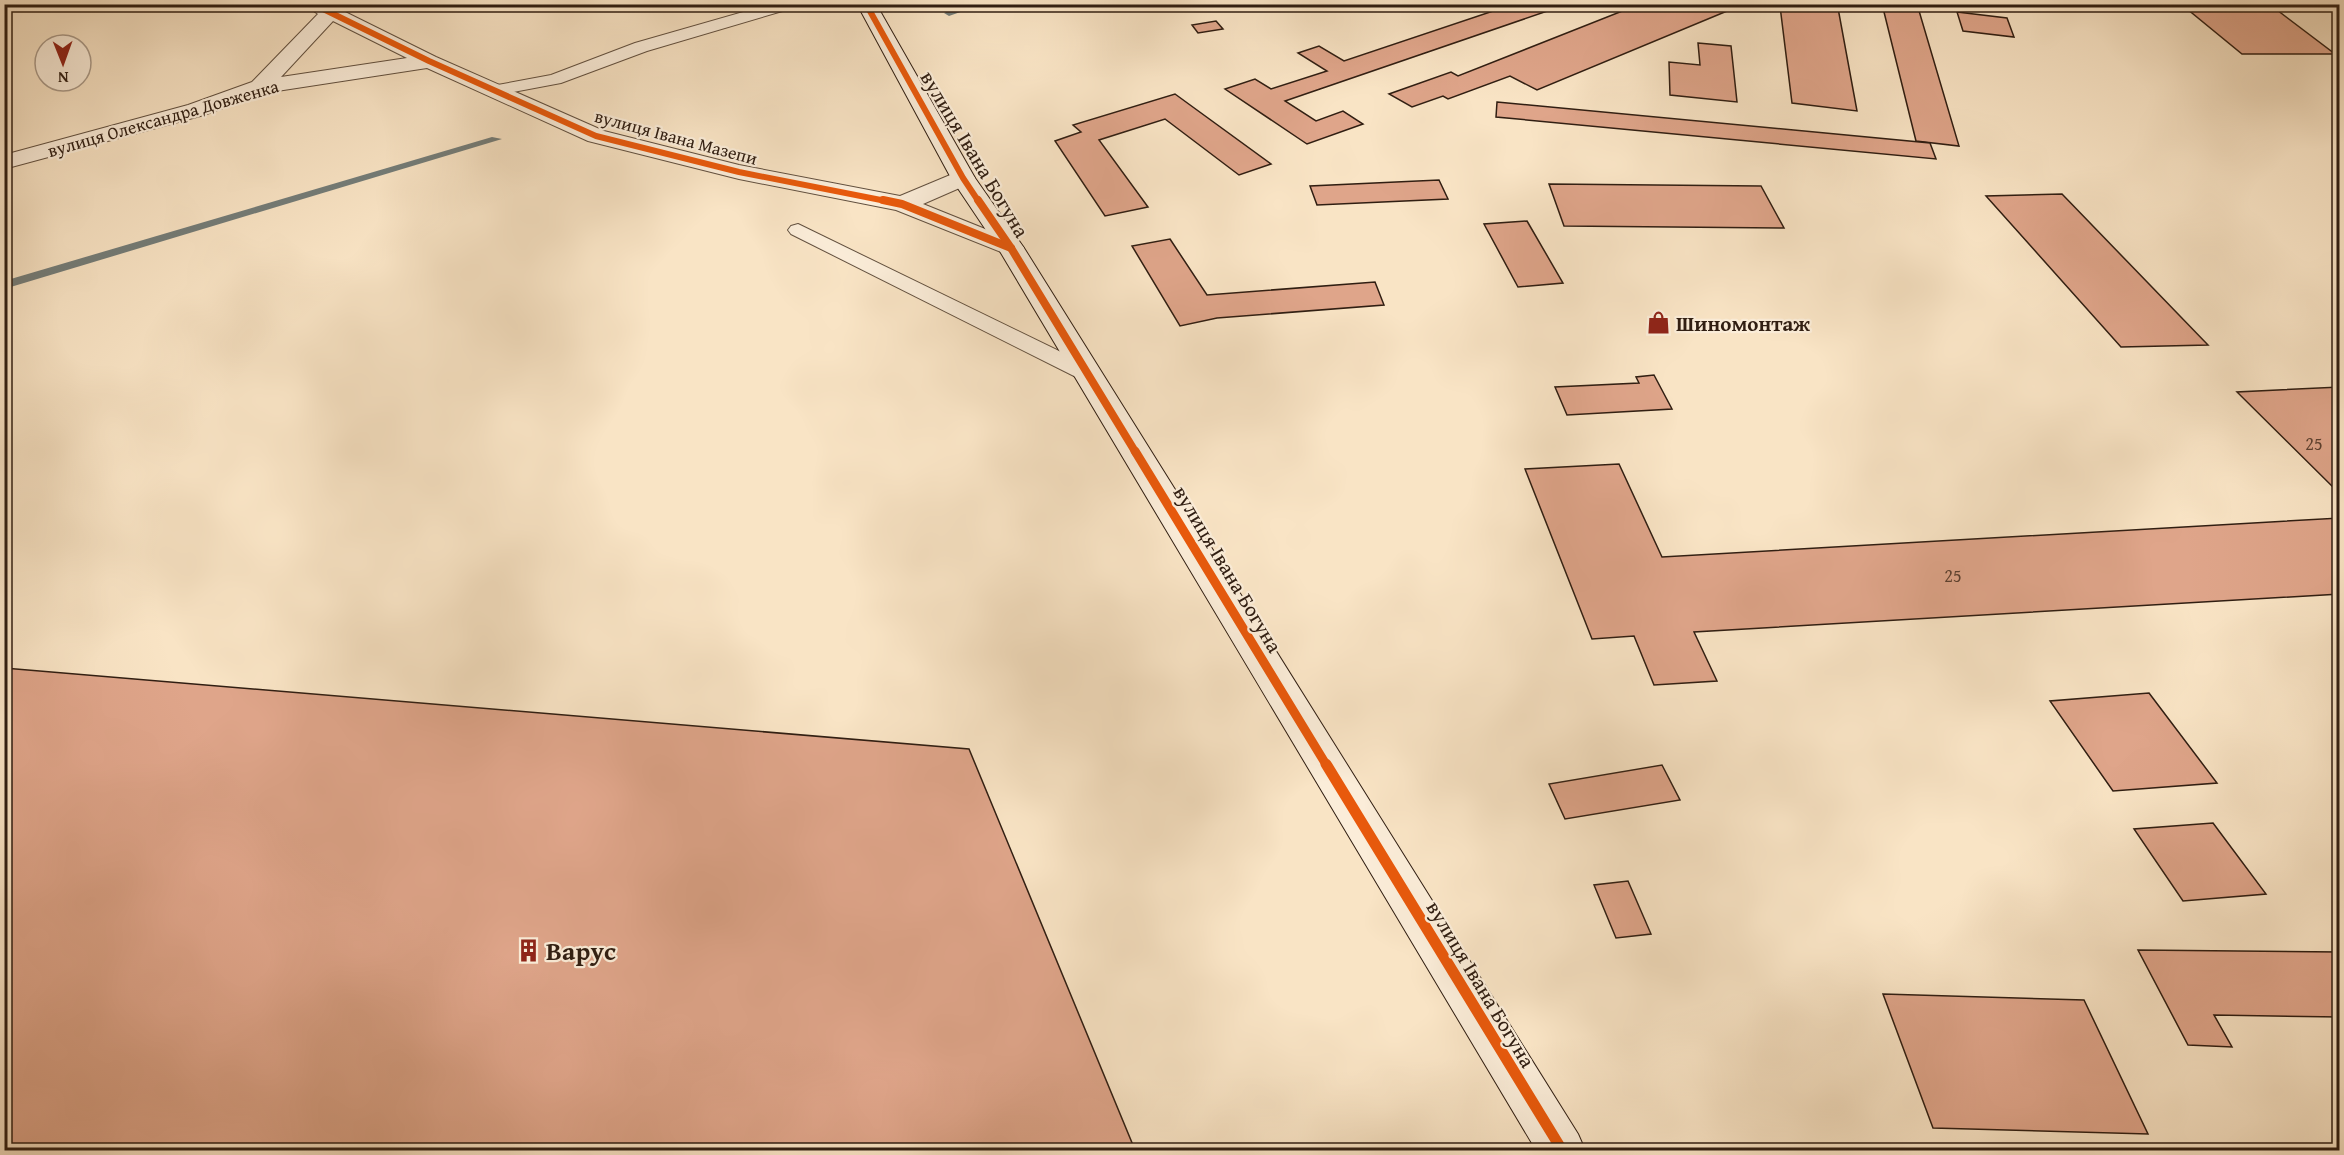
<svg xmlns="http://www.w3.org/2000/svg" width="2344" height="1155" font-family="'Gentium Book Plus',serif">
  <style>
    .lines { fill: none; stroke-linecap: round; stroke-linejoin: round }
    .stream { fill: #747d79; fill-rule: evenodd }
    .building { fill: #dfa58a; stroke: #301e12; stroke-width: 1.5 }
    .lane-casing { stroke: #62503f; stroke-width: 2 }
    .street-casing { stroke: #62503f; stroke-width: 2 }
    .secondary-casing { stroke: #301e12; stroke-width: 2 }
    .lane { fill: #fbedd9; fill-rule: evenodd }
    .street { fill: #fbedd9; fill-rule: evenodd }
    .secondary { fill: #fbedd9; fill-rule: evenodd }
    .cycleway-far3-casing { stroke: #fbedd9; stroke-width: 8 }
    .cycleway-far2-casing { stroke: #fbedd9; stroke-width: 10 }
    .cycleway-far1-casing { stroke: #fbedd9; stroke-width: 13 }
    .cycleway-casing { stroke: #fbedd9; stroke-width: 15 }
    .cycleway-far3 { stroke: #e8590c; stroke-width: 6 }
    .cycleway-far2 { stroke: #e8590c; stroke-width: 8 }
    .cycleway-far1 { stroke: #e8590c; stroke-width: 9 }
    .cycleway { stroke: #e8590c; stroke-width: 11 }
    .labels { text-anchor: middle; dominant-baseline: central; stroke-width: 4.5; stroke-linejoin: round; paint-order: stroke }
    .far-street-label { font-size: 18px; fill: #301e12; stroke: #fbedd9 }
    .number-label { font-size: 18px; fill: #5c4030 }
    .street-label { font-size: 21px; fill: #301e12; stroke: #fbedd9 }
    .poi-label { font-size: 21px; font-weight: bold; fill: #301e12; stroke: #fbedd9; text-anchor: start }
    .near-poi-label { font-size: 26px; font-weight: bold; fill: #301e12; stroke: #fbedd9; text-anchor: start }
  </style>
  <rect width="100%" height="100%" fill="#f9e4c5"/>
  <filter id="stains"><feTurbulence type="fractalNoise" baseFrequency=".00333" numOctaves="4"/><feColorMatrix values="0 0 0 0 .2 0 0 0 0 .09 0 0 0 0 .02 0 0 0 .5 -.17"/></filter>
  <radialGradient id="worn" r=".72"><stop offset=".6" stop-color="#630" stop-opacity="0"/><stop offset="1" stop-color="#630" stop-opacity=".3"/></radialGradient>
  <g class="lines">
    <g class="stream">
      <path d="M 966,4 L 983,4 L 949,16 L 944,13 Z"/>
      <path d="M 492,137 L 502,139 L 4,289 L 4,281 Z"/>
    </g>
  </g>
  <g class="building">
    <path d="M 1514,4 L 1568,4 L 1285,101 L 1316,121 L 1343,111 L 1363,124 L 1307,144 L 1225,89 L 1255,79 L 1271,89 L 1327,71 L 1298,53 L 1319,46 L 1344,61 Z"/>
    <path d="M 1640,4 L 1744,4 L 1537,90 L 1510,76 L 1448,99 L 1443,96 L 1412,107 L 1389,94 L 1451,72 L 1458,76 Z"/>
    <path d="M 1807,4 L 1838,8 L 1857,111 L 1792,103 L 1780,6 L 1807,8 Z"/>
    <path d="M 1882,4 L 1917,4 L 1959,146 L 1916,141 Z"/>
    <path d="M 2181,4 L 2269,4 L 2335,54 L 2242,54 Z"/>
    <path d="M 1957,12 L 2007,18 L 2014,37 L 1963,31 Z"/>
    <path d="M 1216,21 L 1223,29 L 1198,33 L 1192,25 Z"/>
    <path d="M 1698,43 L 1731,46 L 1737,102 L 1670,95 L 1669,62 L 1700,65 Z"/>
    <path d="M 1175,94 L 1271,164 L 1239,175 L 1165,119 L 1099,140 L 1148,207 L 1105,216 L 1055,141 L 1081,132 L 1073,125 Z"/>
    <path d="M 1497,102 L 1930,143 L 1936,159 L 1496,117 Z"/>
    <path d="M 1439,180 L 1448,199 L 1317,205 L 1310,186 Z"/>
    <path d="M 1549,184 L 1761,186 L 1784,228 L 1564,226 Z"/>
    <path d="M 2062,194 L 2208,345 L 2121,347 L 1986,196 Z"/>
    <path d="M 1527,221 L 1563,283 L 1518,287 L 1484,224 Z"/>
    <path d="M 1170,239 L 1207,295 L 1375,282 L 1384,305 L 1217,318 L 1180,326 L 1132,246 Z"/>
    <path d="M 1654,375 L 1672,409 L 1567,415 L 1555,387 L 1639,383 L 1636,377 Z"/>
    <path d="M 2340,387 L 2340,494 L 2237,392 Z"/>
    <path d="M 1619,464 L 1662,557 L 2340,518 L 2340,594 L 1694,632 L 1717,681 L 1654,685 L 1634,636 L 1592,639 L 1525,469 Z"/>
    <path d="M 4,668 L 969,749 L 1135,1150 L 4,1150 Z"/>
    <path d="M 2149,693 L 2217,783 L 2113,791 L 2050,701 Z"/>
    <path d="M 1662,765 L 1680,800 L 1565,819 L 1549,784 Z"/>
    <path d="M 2213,823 L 2266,894 L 2183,901 L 2134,829 Z"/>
    <path d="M 1628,881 L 1651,934 L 1616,938 L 1594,885 Z"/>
    <path d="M 2138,950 L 2340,952 L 2340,1017 L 2214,1015 L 2232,1047 L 2188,1045 Z"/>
    <path d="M 1883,994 L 2084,1000 L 2148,1134 L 1933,1128 Z"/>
  </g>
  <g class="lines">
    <defs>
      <g id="lane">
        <path d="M 771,4 L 798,4 L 796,7 L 647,51 L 561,83 L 498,95 L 489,90 L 492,86 L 551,75 L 635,43 Z"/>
        <path d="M 798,224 L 1096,369 L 1100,374 L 1096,379 L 1088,381 L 1080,379 L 791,234 L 788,230 L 791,226 Z"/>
      </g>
      <path id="street" d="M 304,4 L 329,4 L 436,57 L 604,131 L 739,165 L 900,196 L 955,173 L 971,173 L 975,178 L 971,183 L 923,204 L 1020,243 L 1024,248 L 1020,253 L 1011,256 L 896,210 L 739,179 L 588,141 L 427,68 L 264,93 L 204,115 L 4,169 L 4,155 L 188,105 L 252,82 L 318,14 ZM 333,21 L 407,58 L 281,77 Z"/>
      <path id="secondary" d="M 857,4 L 876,4 L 975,178 L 1024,248 L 1578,1134 L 1585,1150 L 1536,1150 L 998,248 L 951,178 Z"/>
    </defs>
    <use href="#lane" class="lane-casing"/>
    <use href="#street" class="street-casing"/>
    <use href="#secondary" class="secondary-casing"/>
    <use href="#lane" class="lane"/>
    <use href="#street" class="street"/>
    <use href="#secondary" class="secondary"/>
    <defs>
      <g id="cycleway-far3">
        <path d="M 313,4 L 429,61 L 596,136 L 739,172 L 891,202"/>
        <path d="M 866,4 L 963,178 L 979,202"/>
      </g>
      <g id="cycleway-far2">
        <path d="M 883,200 L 902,204 L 1011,248"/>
        <path d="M 978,200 L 1011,248 L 1136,453"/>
      </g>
      <path id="cycleway-far1" d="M 1135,451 L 1327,766"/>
      <path id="cycleway" d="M 1326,764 L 1562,1150"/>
    </defs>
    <use href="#cycleway-far3" class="cycleway-far3-casing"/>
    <use href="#cycleway-far2" class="cycleway-far2-casing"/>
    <use href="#cycleway-far1" class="cycleway-far1-casing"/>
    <use href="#cycleway" class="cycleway-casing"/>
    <use href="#cycleway-far3" class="cycleway-far3"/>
    <use href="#cycleway-far2" class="cycleway-far2"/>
    <use href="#cycleway-far1" class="cycleway-far1"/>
    <use href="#cycleway" class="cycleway"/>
  </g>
  <defs>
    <symbol id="shop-bare" viewBox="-9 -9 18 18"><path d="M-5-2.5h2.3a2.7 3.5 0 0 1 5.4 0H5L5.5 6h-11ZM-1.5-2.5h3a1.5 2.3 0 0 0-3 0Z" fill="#8f2418" stroke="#fbedd9" stroke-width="2.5" paint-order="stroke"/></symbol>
    <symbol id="building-bare" viewBox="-9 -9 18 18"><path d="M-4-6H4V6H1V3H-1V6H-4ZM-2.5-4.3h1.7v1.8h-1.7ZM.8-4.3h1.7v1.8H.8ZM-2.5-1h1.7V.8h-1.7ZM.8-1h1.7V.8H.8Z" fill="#8f2418" stroke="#fbedd9" stroke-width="2.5" paint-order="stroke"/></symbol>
  </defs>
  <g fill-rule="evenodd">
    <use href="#shop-bare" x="1642" y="306" width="33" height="33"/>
    <use href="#building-bare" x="512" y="934" width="33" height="33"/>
  </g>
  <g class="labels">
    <g class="far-street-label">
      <text transform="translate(163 118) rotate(-16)">вулиця Олександра Довженка</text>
      <text transform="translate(676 137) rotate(15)">вулиця Івана Мазепи</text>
    </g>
    <g class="number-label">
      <text x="2314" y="443">25</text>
      <text x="1953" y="575">25</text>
    </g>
    <g class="street-label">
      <text transform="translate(975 154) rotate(59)">вулиця Івана Богуна</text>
      <text transform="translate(1228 569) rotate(59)">вулиця Івана Богуна</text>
      <text transform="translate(1481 984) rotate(59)">вулиця Івана Богуна</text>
    </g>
    <g class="poi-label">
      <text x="1676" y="323">Шиномонтаж</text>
    </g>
    <g class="near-poi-label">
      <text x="546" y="950">Варус</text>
    </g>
  </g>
  <rect width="2344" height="1155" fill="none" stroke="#f9e4c5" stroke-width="24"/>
  <rect x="6" y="6" width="2332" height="1143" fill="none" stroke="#301e12" stroke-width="3"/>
  <rect x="12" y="12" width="2320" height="1131" fill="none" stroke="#301e12" stroke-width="1.5"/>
  <g transform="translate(63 63) rotate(179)"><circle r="28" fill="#fbedd9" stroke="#aa9a89" stroke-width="1.5"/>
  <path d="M0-4.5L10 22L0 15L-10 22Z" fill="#8f2418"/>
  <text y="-9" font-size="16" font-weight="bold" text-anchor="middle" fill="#301e12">N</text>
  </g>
  <rect width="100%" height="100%" filter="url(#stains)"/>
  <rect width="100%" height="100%" fill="url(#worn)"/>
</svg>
